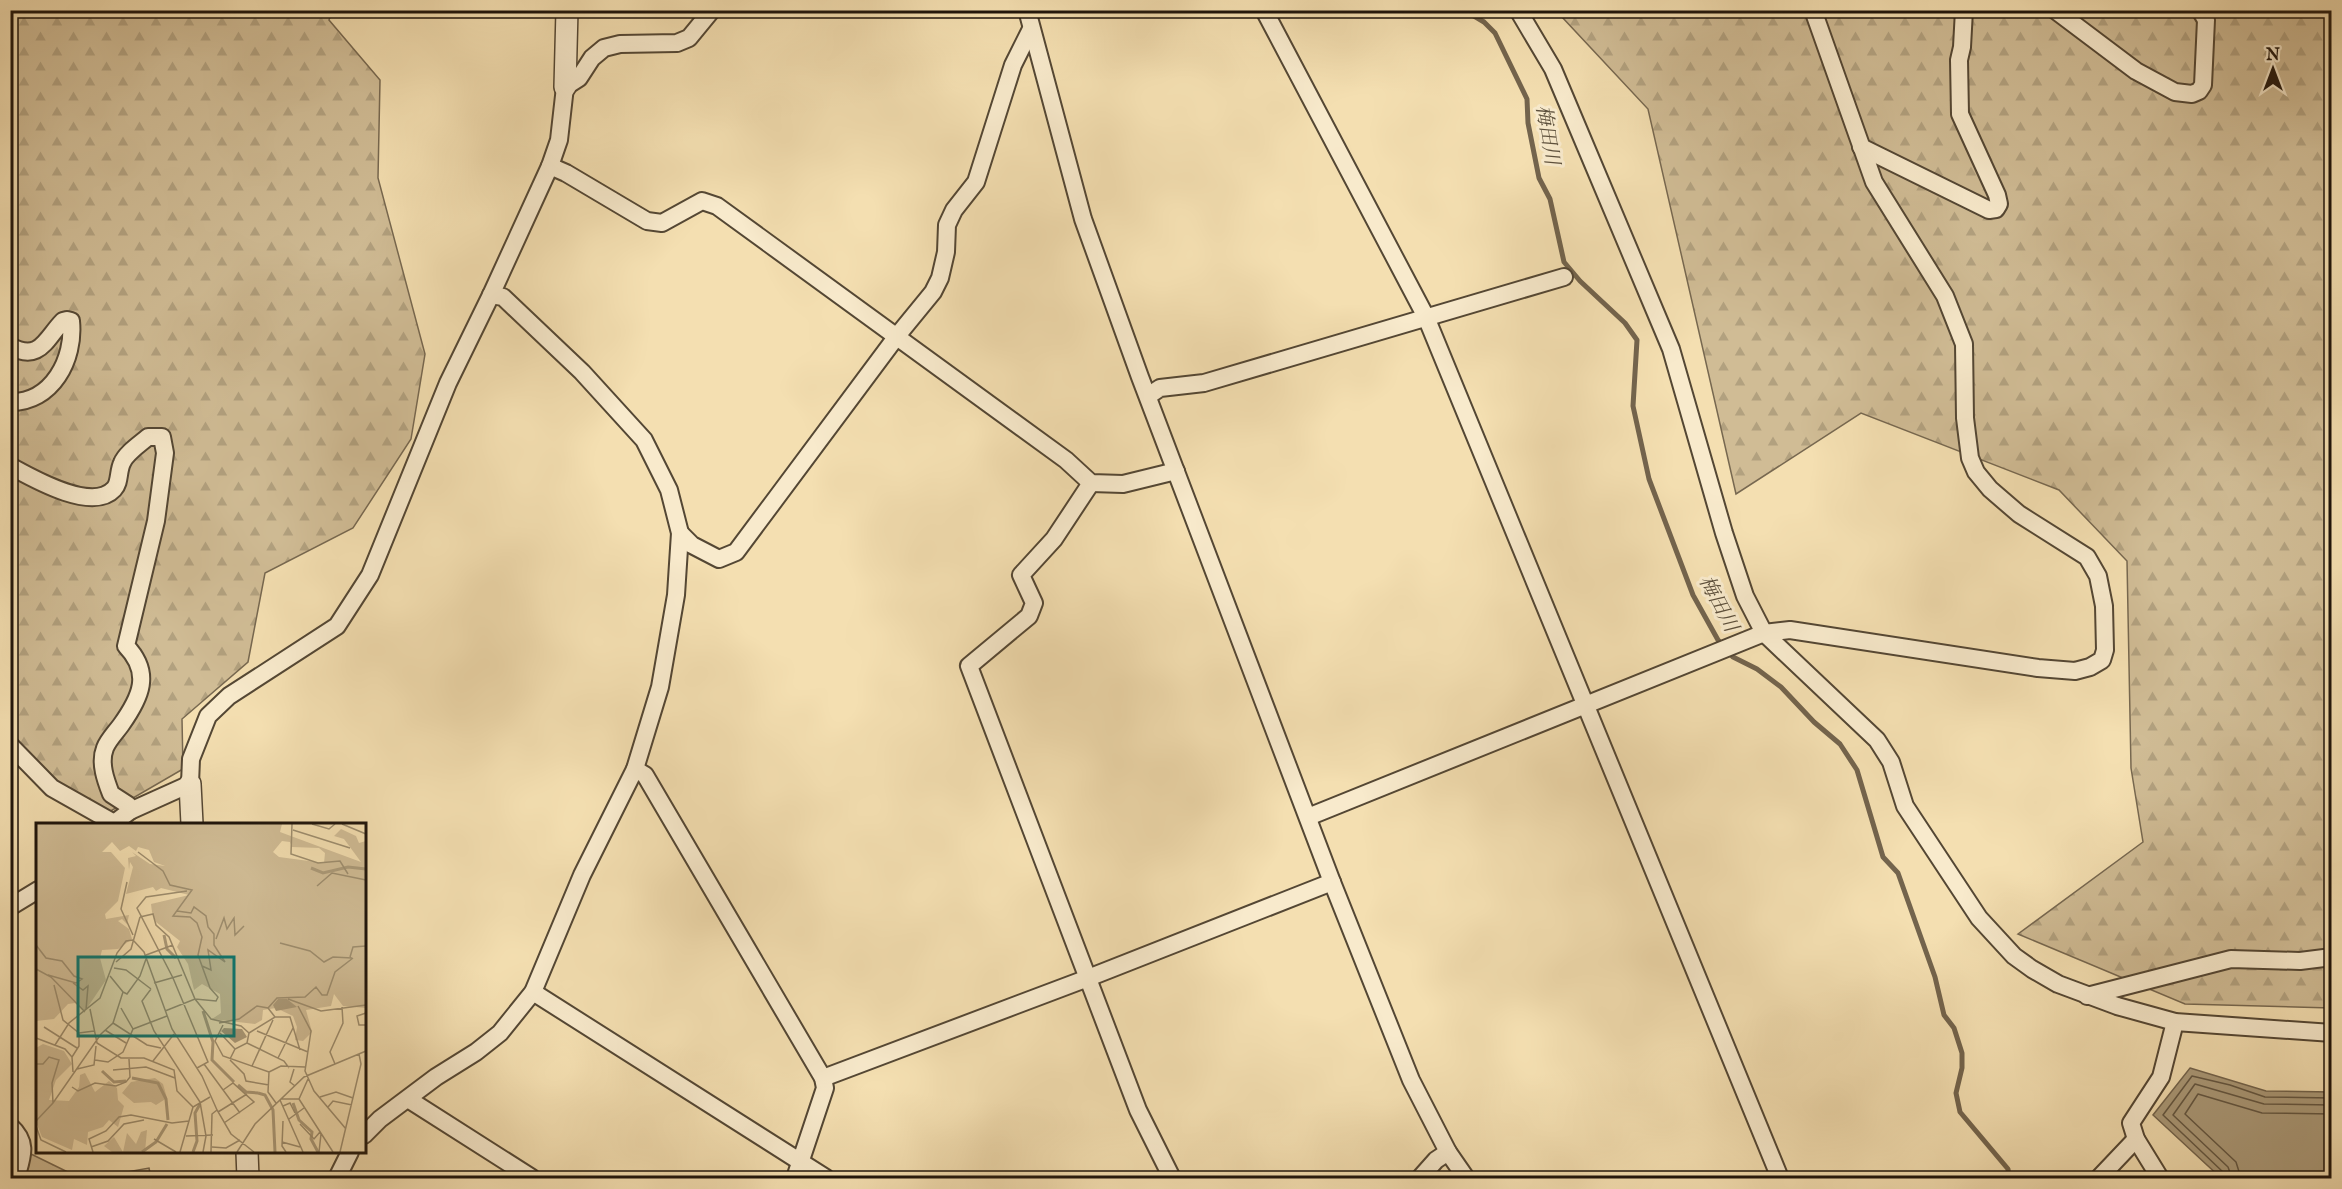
<svg xmlns="http://www.w3.org/2000/svg" width="2342" height="1189" font-family="'IM FELL English','Noto Serif JP',serif">
  <style>
    .forest { fill: url(#forest-firs); stroke: #776850; stroke-width: 1.5 }
    .water { fill: #ab9a79; stroke: #73644d; stroke-width: 1.5 }
    .lines { fill: none; stroke-linecap: round; stroke-linejoin: round }
    .shore { stroke: #645742; stroke-width: 1.5 }
    .stream { stroke: #73644d; stroke-width: 5 }
    .minor-casing { stroke: #544734; stroke-width: 20 }
    .tertiary-casing { stroke: #544734; stroke-width: 24 }
    .minor { stroke: #f8eacc; stroke-width: 16 }
    .tertiary { stroke: #f8eacc; stroke-width: 21 }
    .labels { text-anchor: middle; dominant-baseline: central; stroke-width: 6; stroke-linejoin: round; paint-order: stroke }
    .water-label { font-size: 20px; font-style: italic; fill: #5d503c; stroke: #f8eacc }
    .inset-river { fill: none; stroke: #ab9a79; stroke-width: 3 }
    .inset-road { fill: none; stroke: #9e8e6f; stroke-width: 1.5 }
    .view { fill: #0f766e; fill-opacity: 0.15; stroke: #0f766e; stroke-width: 3 }
    .inset-edge { fill: none; stroke: #1e140b; stroke-width: 3 }
  </style>
  <defs>
    <pattern id="forest-firs" width="22" height="20" patternUnits="userSpaceOnUse" patternTransform="scale(1.5)"><rect width="22" height="20" fill="#d0bc95"/><path d="M5 1l3.5 6h-7zM16 11l3.5 6h-7z" fill="#b2a17f"/></pattern>
  </defs>
  <rect width="100%" height="100%" fill="#f4dfb1"/>
  <filter id="stains"><feTurbulence type="fractalNoise" baseFrequency=".00333" numOctaves="4"/><feColorMatrix values="0 0 0 0 .2 0 0 0 0 .09 0 0 0 0 .02 0 0 0 .5 -.17"/></filter>
  <radialGradient id="worn" r=".72"><stop offset=".6" stop-color="#630" stop-opacity="0"/><stop offset="1" stop-color="#630" stop-opacity=".3"/></radialGradient>
  <g class="forest">
    <path d="M 10,11 L 332,11 L 329,20 L 380,80 L 378,178 L 425,354 L 411,439 L 353,528 L 265,573 L 248,662 L 182,719 L 183,769 L 109,812 L 79,808 L 11,742 Z"/>
    <path d="M 1559,11 L 2331,11 L 2331,1008 L 2185,1004 L 2018,934 L 2143,842 L 2131,768 L 2127,561 L 2059,490 L 1861,413 L 1736,494 L 1648,109 L 1562,17 Z"/>
    <path d="M 31,1154 L 80,1178 L 24,1178 Z"/>
    <path d="M 149,1168 L 151,1178 L 93,1178 Z"/>
  </g>
  <path class="water" d="M 2190,1068 L 2266,1091 L 2331,1092 L 2331,1178 L 2221,1178 L 2153,1115 Z"/>
  <g class="lines">
    <g class="shore">
      <path d="M 2225,1178 L 2223,1172 L 2163,1115 L 2192,1076 L 2230,1085 L 2265,1097 L 2332,1098"/>
      <path d="M 2232,1178 L 2228,1167 L 2173,1115 L 2195,1084 L 2264,1104 L 2332,1105"/>
      <path d="M 2241,1178 L 2236,1162 L 2185,1114 L 2198,1094 L 2262,1113 L 2332,1114"/>
    </g>
    <path class="stream" d="M 1464,10 L 1484,22 L 1495,33 L 1527,99 L 1528,123 L 1539,178 L 1550,199 L 1564,262 L 1580,281 L 1625,323 L 1637,340 L 1633,406 L 1649,479 L 1693,595 L 1718,640 L 1733,657 L 1757,669 L 1781,687 L 1814,722 L 1840,744 L 1857,770 L 1883,857 L 1898,873 L 1935,977 L 1944,1015 L 1954,1028 L 1962,1053 L 1962,1068 L 1956,1093 L 1960,1112 L 2008,1169 L 2009,1178"/>
    <defs>
      <g id="minor">
        <path d="M 1027,10 L 1083,219 L 1140,377 L 1332,882 L 1411,1080 L 1448,1152 L 1466,1178"/>
        <path d="M 1264,10 L 1426,317 L 1780,1178"/>
        <path d="M 1518,10 L 1553,69 L 1671,349 L 1724,533 L 1745,596 L 1764,633 L 1877,740 L 1891,762 L 1905,806 L 1979,918 L 2014,956 L 2032,969 L 2058,984 L 2117,1006 L 2175,1022 L 2332,1033"/>
        <path d="M 2055,10 L 2136,71 L 2175,92 L 2192,94 L 2199,91 L 2203,85 L 2206,20 L 2200,10"/>
        <path d="M 1861,147 L 1989,210 L 1996,209 L 1999,204 L 1997,195 L 1960,114 L 1959,60 L 1962,47 L 1964,10"/>
        <path d="M 550,166 L 566,173 L 647,221 L 662,223 L 702,201 L 717,206 L 1066,460 L 1091,483 L 1123,484 L 1176,471"/>
        <path d="M 10,346 C 40,363 46,338 63,321 L 67,320 L 71,321 C 75,359 52,403 10,402"/>
        <path d="M 1148,396 L 1160,388 L 1204,383 L 1564,277"/>
        <path d="M 10,466 C 32,478 92,513 114,489 C 120,483 118,471 122,463 C 126,453 140,444 148,437 L 162,437 L 165,453 L 156,521 L 126,646 C 152,673 141,697 121,725 C 116,732 108,740 105,748 C 99,763 106,781 111,794 L 128,805 L 130,811"/>
        <path d="M 1091,483 L 1054,539 L 1021,575 L 1034,603 L 1029,616 L 969,666 L 1138,1110 L 1172,1178"/>
        <path d="M 680,533 L 692,545 L 719,559 L 736,552 L 897,336 L 933,292 L 940,278 L 946,252 L 947,225 L 954,210 L 976,182 L 1013,65 L 1031,29"/>
        <path d="M 10,745 L 52,788 L 114,823"/>
        <path d="M 635,769 L 645,775 L 823,1078 L 825,1088 L 795,1178"/>
        <path d="M 1308,817 L 1764,633 L 1790,630 L 2038,668 L 2075,671 L 2090,667 L 2102,660 L 2105,650 L 2104,606 L 2098,576 L 2087,557 L 2019,514 L 1990,489 L 1976,472 L 1970,458 L 1965,418 L 1964,344 L 1945,296 L 1874,182 L 1813,10"/>
        <path d="M 113,824 L 130,811 L 190,784 L 191,759 L 208,716 L 229,696 L 337,626 L 370,575 L 448,383 L 491,295 L 550,166 L 559,140 L 565,87 L 579,78 L 592,58 L 604,48 L 620,44 L 677,43 L 689,38 L 712,10"/>
        <path d="M 10,907 L 38,890"/>
        <path d="M 533,992 L 826,1178"/>
        <path d="M 2087,996 L 2231,959 L 2300,961 L 2332,957"/>
        <path d="M 823,1078 L 1088,978 L 1332,882"/>
        <path d="M 408,1099 L 532,1178"/>
        <path d="M 10,1126 C 29,1143 22,1157 16,1178"/>
        <path d="M 364,1135 L 380,1119 L 436,1077 L 476,1052 L 500,1033 L 533,992 L 582,875 L 635,769 L 660,687 L 676,595 L 680,533 L 669,490 L 644,440 L 582,372 L 503,297 L 491,295"/>
        <path d="M 337,1178 L 350,1152"/>
        <path d="M 1420,1178 L 1436,1160 L 1448,1152"/>
        <path d="M 2099,1178 L 2136,1139"/>
        <path d="M 2160,1178 L 2136,1139 L 2131,1123 L 2161,1077 L 2175,1022"/>
      </g>
      <g id="tertiary">
        <path d="M 565,87 L 567,10"/>
        <path d="M 190,784 L 192,824"/>
        <path d="M 247,1152 L 248,1178"/>
      </g>
    </defs>
    <use href="#minor" class="minor-casing"/>
    <use href="#tertiary" class="tertiary-casing"/>
    <use href="#minor" class="minor"/>
    <use href="#tertiary" class="tertiary"/>
  </g>
  <g class="labels">
    <g class="water-label">
      <text transform="translate(1547 135) rotate(81)">梅田川</text>
      <text transform="translate(1718 604) rotate(62)">梅田川</text>
    </g>
  </g>
  <g transform="translate(36 823)">
    <rect width="330" height="330" fill="#f4dfb1"/>
    <path d="M 0,1 L 246,1 L 244,9 L 325,39 L 308,16 L 298,13 L 305,6 L 320,13 L 323,20 L 330,18 L 330,185 L 307,183 L 298,171 L 295,183 L 270,187 L 276,209 L 267,218 L 259,217 L 261,204 L 257,193 L 240,185 L 227,187 L 226,197 L 219,201 L 176,196 L 185,190 L 184,171 L 166,161 L 158,167 L 152,141 L 141,124 L 144,118 L 120,99 L 116,89 L 115,81 L 153,72 L 125,65 L 120,68 L 117,64 L 90,71 L 97,44 L 94,39 L 93,47 L 92,35 L 100,33 L 96,29 L 114,41 L 129,43 L 118,39 L 113,27 L 102,24 L 100,28 L 93,23 L 84,28 L 76,19 L 66,29 L 75,29 L 89,45 L 82,78 L 69,91 L 70,96 L 93,92 L 91,101 L 86,96 L 82,98 L 93,106 L 96,116 L 82,126 L 66,127 L 64,135 L 70,157 L 49,188 L 39,180 L 32,181 L 18,196 L 0,198 ZM 246,18 L 254,19 L 256,24 L 283,25 L 289,30 L 288,40 L 243,34 L 237,29 ZM 7,221 L 28,228 L 36,241 L 20,257 L 13,277 L 33,278 L 43,264 L 44,252 L 49,250 L 59,269 L 73,258 L 81,265 L 82,277 L 88,283 L 82,304 L 73,297 L 67,304 L 52,309 L 51,322 L 38,316 L 36,327 L 6,314 L 0,299 L 0,225 ZM 119,255 L 127,261 L 131,275 L 120,282 L 115,279 L 98,280 L 86,270 L 95,259 ZM 111,307 L 109,329 L 76,329 L 68,323 L 78,314 L 87,329 L 91,310 L 100,321 L 105,309 Z" fill="#d0bc95" fill-rule="evenodd"/>
    <path d="M 242,176 L 251,176 L 261,184 L 240,188 L 237,182 ZM 188,205 L 206,206 L 211,214 L 199,220 L 185,208 Z" fill="#ab9a79"/>
    <path class="inset-river" d="M 275,45 L 287,50 L 312,44 L 330,46M 128,112 L 131,126 L 140,135M 167,188 L 177,219 L 176,237 L 198,259M 66,248 L 78,259 L 90,258M 96,255 L 122,260 L 130,276 L 132,297M 202,262 L 210,269 L 222,270M 222,270 L 229,272 L 237,287 L 239,329M 257,280 L 263,297 L 276,309 L 275,316 L 282,329M 106,329 L 120,319 L 131,301M 157,329 L 161,318 L 159,290 L 164,281"/>
    <path class="inset-road" d="M 256,1 L 255,31 L 282,40 L 304,38 L 312,51M 276,1 L 293,6 L 299,1M 306,1 L 330,11M 257,7 L 314,25M 102,29 L 127,48 L 134,62 L 156,67 L 137,93 L 154,94 L 161,100 L 166,114 L 162,132 L 174,165 L 182,174 L 180,178 L 159,176 L 129,188M 91,59 L 85,86 L 97,112M 281,63 L 296,50 L 330,57M 151,68 L 110,74 L 101,85 L 137,155 L 172,239 L 161,245M 141,88 L 155,90 L 158,84 L 170,93 L 172,104 L 178,111 L 178,122 L 189,139 L 172,127 L 175,147 L 166,143M 104,94 L 117,91 L 120,102 L 133,114 L 159,176 L 175,196 L 205,203 L 213,210M 180,116 L 188,95 L 191,106 L 198,95 L 199,112 L 208,103M 97,117 L 108,129 L 136,206 L 166,253 L 181,287 L 195,311 L 218,329M 244,120 L 274,128 L 288,139 L 297,134 L 316,135M 0,122 L 10,135 L 26,138 L 38,153 L 46,156 L 40,160 L 12,152M 110,132 L 137,122M 314,134 L 317,124 L 330,123M 80,139 L 95,126 L 104,94M 78,145 L 90,147 L 115,166M 0,146 L 15,154 L 49,189M 37,160 L 47,167 L 52,163 L 50,187M 118,160 L 146,152M 18,162 L 27,197 L 43,210 L 58,208M 115,166 L 106,178 L 118,208 L 164,279 L 170,313 L 167,329M 87,169 L 91,171 L 104,153 L 110,136M 252,176 L 285,188 L 330,182M 262,183 L 275,208 L 269,248 L 278,268 L 310,306M 232,185 L 241,175 L 269,174 L 280,164 L 286,172 L 291,172 L 299,149 L 317,135M 54,186 L 61,220 L 85,235 L 108,235 L 138,247 L 141,268 L 157,284M 330,190 L 321,193 L 323,202 L 330,202M 77,200 L 111,222 L 125,225M 183,200 L 203,196 L 221,183 L 232,185 L 239,194M 187,202 L 179,218 L 187,233 L 233,249M 8,204 L 41,225M 97,206 L 131,193M 69,207 L 90,220M 221,208 L 272,229M 184,210 L 199,226M 213,210 L 239,194 L 254,194 L 264,227M 0,215 L 29,226 L 36,234 L 37,249M 211,220 L 248,238 L 253,245M 19,222 L 33,200 L 64,175 L 81,130 L 90,118 L 97,117M 36,234 L 43,223 L 43,210M 242,235 L 257,205M 194,236 L 199,226 L 211,220 L 213,210M 59,237 L 72,239 L 87,229 L 97,206 L 85,185M 194,237 L 208,251 L 210,258 L 233,262M 117,238 L 138,211M 0,241 L 7,241 L 13,234 L 23,237 L 16,260 L 17,280M 168,241 L 204,290M 299,241 L 294,229 L 307,200 L 306,184M 216,243 L 237,197M 41,246 L 58,242 L 60,223M 258,246 L 254,259 L 259,263M 77,247 L 110,244 L 139,255M 233,249 L 245,243 L 269,244M 233,249 L 232,269 L 240,280M 36,264 L 42,268 L 59,260 L 80,263 L 90,259 L 94,254 L 93,236M 187,267 L 197,260 L 218,279 L 188,300M 284,274 L 300,269 L 317,275M 245,276 L 263,276 L 272,256M 263,276 L 297,329M 244,277 L 267,329M 247,283 L 254,280 L 259,290M 292,284 L 297,278 L 316,282M 182,289 L 211,271M 253,296 L 268,285M 0,298 L 17,280 L 65,211 L 77,200 L 87,169 L 74,153M 247,298 L 246,323 L 250,329M 264,301 L 278,316 L 284,309M 0,303 L 5,317 L 30,329M 150,313 L 177,312M 118,316 L 140,329M 246,319 L 264,324M 55,324 L 72,318 L 88,301 L 108,297M 176,324 L 190,325 L 204,317M 57,329 L 53,316 L 70,308 L 83,294 L 95,292 L 136,300 L 153,298M 144,329 L 157,284 L 174,274M 175,329 L 176,291 L 181,287M 201,329 L 219,301 L 268,254 L 330,228M 283,329 L 285,311M 304,329 L 325,241 L 323,231"/>
    <path class="view" d="M 42,134 L 198,134 L 198,213 L 42,213 Z"/>
    <rect width="330" height="330" class="inset-edge"/>
  </g>
  <rect width="2342" height="1189" fill="none" stroke="#f4dfb1" stroke-width="36"/>
  <rect x="12" y="12" width="2318" height="1165" fill="none" stroke="#1e140b" stroke-width="3"/>
  <rect x="18" y="18" width="2306" height="1153" fill="none" stroke="#1e140b" stroke-width="1.5"/>
  <g transform="translate(2273 69)" stroke="#f8eacc" stroke-width="4.5" paint-order="stroke">
  <path d="M0-4.5L10 22L0 15L-10 22Z" fill="#1e140b"/>
  <text y="-9" font-size="16" font-weight="bold" text-anchor="middle" fill="#1e140b">N</text>
  </g>
  <rect width="100%" height="100%" filter="url(#stains)"/>
  <rect width="100%" height="100%" fill="url(#worn)"/>
</svg>
